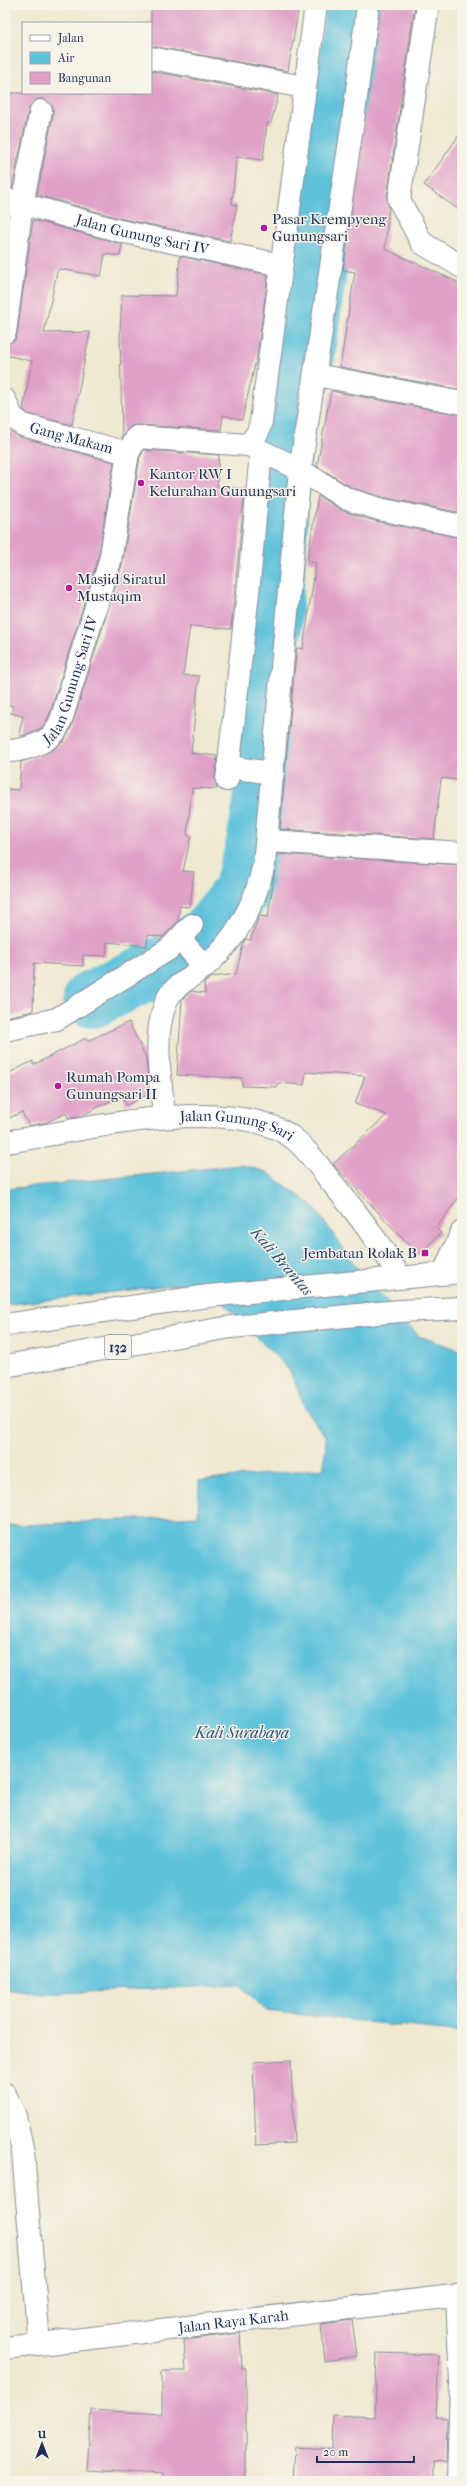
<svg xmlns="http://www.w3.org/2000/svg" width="467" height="2486" font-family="'IM FELL French Canon',serif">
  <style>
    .water { fill: #5ec2db; stroke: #3c789c }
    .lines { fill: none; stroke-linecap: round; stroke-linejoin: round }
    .river { stroke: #5ec2db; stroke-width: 58 }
    .building { fill: #e0a0c8 }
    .minor-casing { stroke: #858c97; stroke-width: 24 }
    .major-casing { stroke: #858c97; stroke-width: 24 }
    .minor { stroke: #fff; stroke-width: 22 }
    .major { stroke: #fff; stroke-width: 22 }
    .poi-dot { fill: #b5179e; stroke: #f7f3e8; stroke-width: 1.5 }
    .labels { text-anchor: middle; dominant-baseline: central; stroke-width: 3; stroke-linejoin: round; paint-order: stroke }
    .shield { fill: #f7f3e8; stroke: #5d6a87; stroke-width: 1 }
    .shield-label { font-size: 14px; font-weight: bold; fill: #1b2f5e }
    .poi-label { font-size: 15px; fill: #1b2f5e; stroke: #f7f3e8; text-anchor: start }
    .street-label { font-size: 15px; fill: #1b2f5e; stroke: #f7f3e8 }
    .water-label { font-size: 16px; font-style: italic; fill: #2c547d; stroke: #f7f3e8 }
  </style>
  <rect width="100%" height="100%" fill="#f7f3e8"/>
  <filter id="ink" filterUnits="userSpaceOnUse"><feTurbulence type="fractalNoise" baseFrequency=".025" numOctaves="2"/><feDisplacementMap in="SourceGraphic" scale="8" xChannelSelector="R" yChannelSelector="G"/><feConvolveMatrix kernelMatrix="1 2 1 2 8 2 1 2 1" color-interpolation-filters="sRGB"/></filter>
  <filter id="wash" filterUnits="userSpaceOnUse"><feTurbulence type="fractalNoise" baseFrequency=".012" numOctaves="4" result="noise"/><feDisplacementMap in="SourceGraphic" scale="16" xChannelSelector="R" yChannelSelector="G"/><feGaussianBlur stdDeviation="0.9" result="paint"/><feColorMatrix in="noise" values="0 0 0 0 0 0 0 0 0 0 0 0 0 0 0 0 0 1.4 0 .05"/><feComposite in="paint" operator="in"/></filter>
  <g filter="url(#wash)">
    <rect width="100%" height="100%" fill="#efe9d0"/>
    <path class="water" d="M 242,1165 L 267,1172 L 312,1205 L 361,1273 L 419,1336 L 462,1351 L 462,2032 L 266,2011 L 240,1985 L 40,1994 L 5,1989 L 5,1526 L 198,1516 L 199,1481 L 324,1468 L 326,1438 L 305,1408 L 290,1371 L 211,1290 L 196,1282 L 5,1305 L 5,1189 Z"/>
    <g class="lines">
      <path class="river" d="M 92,999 L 176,959 L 213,929 L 241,892 L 253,853 L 262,804 L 284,435 L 304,369 L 355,5"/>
    </g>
    <g id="blocks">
      <g class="building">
        <path d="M 151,5 L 299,5 L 288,71 L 151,46 Z"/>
        <path d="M 380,5 L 415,5 L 387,198 L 389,207 L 385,249 L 462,284 L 462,390 L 340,367 L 355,272 L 343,270 Z"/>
        <path d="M 151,71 L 278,95 L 271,123 L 267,123 L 263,160 L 236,157 L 232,204 L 237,205 L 230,241 L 123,219 L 37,195 L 53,114 L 53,107 L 44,99 L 37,99 L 29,108 L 12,188 L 5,187 L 5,93 L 151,93 Z"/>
        <path d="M 462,131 L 462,212 L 424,185 Z"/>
        <path d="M 5,212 L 8,213 L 5,237 Z"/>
        <path d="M 33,220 L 122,244 L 120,256 L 105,254 L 101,276 L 59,269 L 57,272 L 44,333 L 90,332 L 72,425 L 28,414 L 23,409 L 32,361 L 5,355 L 5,344 L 15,340 L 17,334 Z"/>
        <path d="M 180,256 L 268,275 L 257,356 L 242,420 L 223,415 L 221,430 L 137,425 L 131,426 L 122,438 L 120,331 L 122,295 L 176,296 Z"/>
        <path d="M 331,391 L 462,415 L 462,513 L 382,497 L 352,488 L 317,466 Z"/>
        <path d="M 5,427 L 20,437 L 114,462 L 98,558 L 50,713 L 43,727 L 22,736 L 19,734 L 23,716 L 11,713 L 13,706 L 5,704 Z"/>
        <path d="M 144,450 L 219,455 L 217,486 L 245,489 L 231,629 L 190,626 L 183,675 L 199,676 L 191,753 L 217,756 L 215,779 L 217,789 L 192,788 L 187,835 L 191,836 L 183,871 L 194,872 L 190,907 L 180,906 L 178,921 L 163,937 L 148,935 L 147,946 L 107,942 L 106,956 L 83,955 L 83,966 L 34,963 L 33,1011 L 5,1017 L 5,789 L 19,790 L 21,762 L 53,750 L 64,741 L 71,728 L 122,565 L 140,457 Z"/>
        <path d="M 318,496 L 343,511 L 375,521 L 462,538 L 462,728 L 457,780 L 441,778 L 434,839 L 280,829 L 295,663 L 297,648 L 303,649 L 316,563 L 307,561 Z"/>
        <path d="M 277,854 L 462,865 L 462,1193 L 436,1228 L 441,1233 L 418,1255 L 333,1164 L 387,1115 L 355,1104 L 365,1076 L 306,1072 L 304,1085 L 278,1083 L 278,1087 L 242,1086 L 242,1078 L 177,1075 L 182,999 L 191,991 L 205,993 L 204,983 L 213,977 L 236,974 L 243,944 L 246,939 L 250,940 L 259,916 L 268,917 Z"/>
        <path d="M 129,1022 L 146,1058 L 149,1094 L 126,1105 L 122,1095 L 79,1117 L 68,1118 L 66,1113 L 47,1122 L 29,1126 L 22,1112 L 5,1120 L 5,1075 L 33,1061 L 33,1065 L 86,1038 L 87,1041 Z"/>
        <path d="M 291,2060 L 294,2143 L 256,2145 L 253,2062 Z"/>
        <path d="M 352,2320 L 357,2356 L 325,2361 L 321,2324 Z"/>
        <path d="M 240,2333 L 242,2368 L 246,2368 L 246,2481 L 162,2481 L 162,2474 L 87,2470 L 91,2410 L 162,2414 L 162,2371 L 186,2371 L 184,2340 Z"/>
        <path d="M 377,2353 L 439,2355 L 436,2417 L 447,2418 L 446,2463 L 433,2462 L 433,2481 L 293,2481 L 295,2447 L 332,2449 L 333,2415 L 375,2417 Z"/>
      </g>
    </g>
  </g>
  <g filter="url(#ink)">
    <use href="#blocks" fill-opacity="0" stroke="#858c97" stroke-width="1"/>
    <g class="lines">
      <defs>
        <g id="minor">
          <path d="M 428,5 L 399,200 L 422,243 L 462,267"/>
          <path d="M 151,58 L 304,87"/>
          <path id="s1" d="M 5,199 L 120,231 L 281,265"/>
          <path d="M 5,332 L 22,204 L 41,111"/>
          <path d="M 316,375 L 462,403"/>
          <path id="s2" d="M 5,400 L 12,417 L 23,425 L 128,453"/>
          <path d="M 249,445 L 258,432 L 261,422 L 316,5"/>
          <path id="s3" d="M 5,751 C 19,752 46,744 55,732 C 58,728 60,722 62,717 L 110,561 L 128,453 L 137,437 L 249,445 L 295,467 L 347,499 L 379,509 L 462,526"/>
          <path d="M 228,767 L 273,773"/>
          <path d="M 227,780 L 249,584 L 261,452"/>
          <path d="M 267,841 L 462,853"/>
          <path d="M 180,939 L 205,967"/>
          <path d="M 5,1030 L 57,1019 L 169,949 L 192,925"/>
          <path d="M 164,1116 C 161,1079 152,1038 166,1002 C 171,987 192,977 204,967 C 236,940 255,905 264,864 L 300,470 L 353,121 L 368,5"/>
          <path id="s4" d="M 5,1142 C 78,1132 231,1091 293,1138 C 307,1149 318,1165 329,1179 C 356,1212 378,1240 400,1277"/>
          <path d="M 444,1272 L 462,1232"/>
          <path d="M 5,2094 L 15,2116 L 23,2152 L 39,2344"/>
          <path d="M 457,2295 L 461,2384 L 458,2481"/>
        </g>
        <g id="major">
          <path d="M 5,1325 L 208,1296 L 462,1272"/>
          <path d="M 5,1366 L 231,1327 L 400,1311 L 462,1308"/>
          <path id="s5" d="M 5,2348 L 462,2295"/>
        </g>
      </defs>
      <use href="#minor" class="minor-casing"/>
      <use href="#major" class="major-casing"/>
      <use href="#minor" class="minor"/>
      <use href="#major" class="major"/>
    </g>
  </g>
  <g class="poi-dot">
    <circle cx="264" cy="228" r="4"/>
    <circle cx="141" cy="483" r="4"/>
    <circle cx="69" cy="588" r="4"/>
    <circle cx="58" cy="1086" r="4"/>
    <rect x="421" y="1249" width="8" height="8" rx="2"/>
  </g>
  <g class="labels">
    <rect class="shield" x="105" y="1335" width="26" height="24" rx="3"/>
    <g class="shield-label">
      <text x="118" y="1347">132</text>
    </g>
    <g class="poi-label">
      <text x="272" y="219">Pasar Krempyeng<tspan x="272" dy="17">Gunungsari</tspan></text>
      <text x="149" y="474">Kantor RW I<tspan x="149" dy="17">Kelurahan Gunungsari</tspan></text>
      <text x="77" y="579">Masjid Siratul<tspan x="77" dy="17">Mustaqim</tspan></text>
      <text x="66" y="1077">Rumah Pompa<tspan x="66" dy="17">Gunungsari II</tspan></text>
      <text x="417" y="1253" text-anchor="end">Jembatan Rolak B</text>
    </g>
    <g class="street-label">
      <text stroke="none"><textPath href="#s1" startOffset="142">Jalan Gunung Sari IV</textPath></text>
      <text stroke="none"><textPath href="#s2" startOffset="82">Gang Makam</textPath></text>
      <text stroke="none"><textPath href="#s3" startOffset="109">Jalan Gunung Sari IV</textPath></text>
      <text stroke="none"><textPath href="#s4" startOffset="235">Jalan Gunung Sari</textPath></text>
      <text stroke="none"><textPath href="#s5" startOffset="230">Jalan Raya Karah</textPath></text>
    </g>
    <g class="water-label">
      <text transform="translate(282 1261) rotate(49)">Kali Brantas</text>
      <text x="242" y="1732">Kali Surabaya</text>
    </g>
  </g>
  <rect width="467" height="2486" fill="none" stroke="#f7f3e8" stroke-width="20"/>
  <rect x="22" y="22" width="130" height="72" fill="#f7f3e8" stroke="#9fa5b1"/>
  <rect x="30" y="35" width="20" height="6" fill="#ffffff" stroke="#9fa5b1"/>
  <text x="58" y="42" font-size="12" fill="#1b2f5e">Jalan</text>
  <rect x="30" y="52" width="20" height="12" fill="#5ec2db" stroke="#9fa5b1"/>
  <text x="58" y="62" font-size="12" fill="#1b2f5e">Air</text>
  <rect x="30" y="72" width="20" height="12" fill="#e0a0c8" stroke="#9fa5b1"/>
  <text x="58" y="82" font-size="12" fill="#1b2f5e">Bangunan</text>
  <g transform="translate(42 2444)" stroke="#f7f3e8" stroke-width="3" paint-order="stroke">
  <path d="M0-3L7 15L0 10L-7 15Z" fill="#1b2f5e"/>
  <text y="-6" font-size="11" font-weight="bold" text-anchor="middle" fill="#1b2f5e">U</text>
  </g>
  <path d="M317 2456v6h97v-6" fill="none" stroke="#1b2f5e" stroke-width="2"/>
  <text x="323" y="2456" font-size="12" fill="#1b2f5e" stroke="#f7f3e8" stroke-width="3" paint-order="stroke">20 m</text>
</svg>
